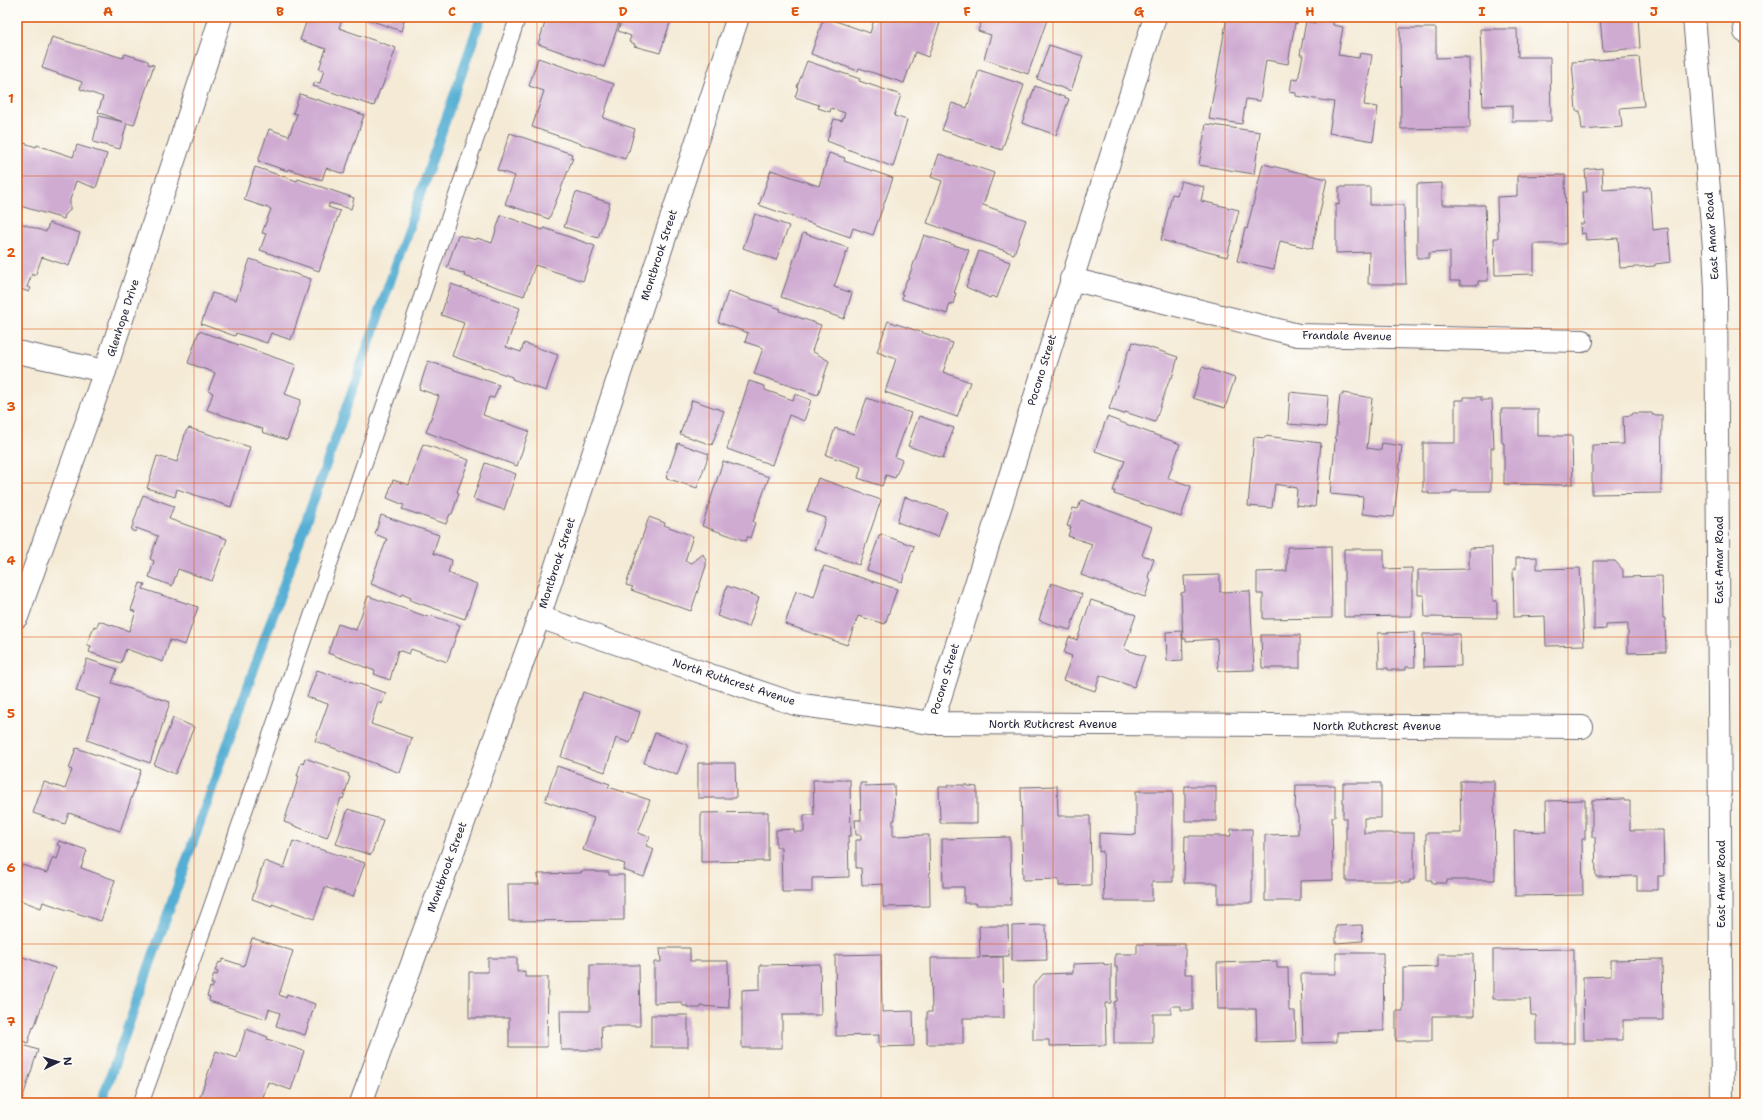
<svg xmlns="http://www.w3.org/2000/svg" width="1762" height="1120" font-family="'Shantell Sans',sans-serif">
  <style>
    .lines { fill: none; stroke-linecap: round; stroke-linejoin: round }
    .stream { stroke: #55aed3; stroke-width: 10 }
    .building { fill: #cfabd2 }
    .service-casing { stroke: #6c6871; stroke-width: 17 }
    .minor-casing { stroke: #6c6871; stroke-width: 24 }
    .primary-casing { stroke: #6c6871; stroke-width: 24 }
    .service { stroke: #fff; stroke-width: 15 }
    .minor { stroke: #fff; stroke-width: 22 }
    .primary { stroke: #fff; stroke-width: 22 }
    .grid { fill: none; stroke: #de560e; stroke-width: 1; stroke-opacity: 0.55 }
    .labels { text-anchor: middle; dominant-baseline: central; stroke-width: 3; stroke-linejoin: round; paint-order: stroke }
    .street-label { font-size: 11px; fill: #22223b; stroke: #fdfcf7 }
    .neatline { fill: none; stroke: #de560e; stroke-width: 1.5 }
    .grid-label { font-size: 13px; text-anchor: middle; font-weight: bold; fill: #de560e }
  </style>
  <rect width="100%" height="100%" fill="#fdfcf7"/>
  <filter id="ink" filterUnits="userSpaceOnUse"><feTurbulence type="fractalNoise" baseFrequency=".025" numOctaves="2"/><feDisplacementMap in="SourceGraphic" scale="8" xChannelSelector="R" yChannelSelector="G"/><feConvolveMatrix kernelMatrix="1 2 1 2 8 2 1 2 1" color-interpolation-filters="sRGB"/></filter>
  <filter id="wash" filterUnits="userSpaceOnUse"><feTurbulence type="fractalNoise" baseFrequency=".012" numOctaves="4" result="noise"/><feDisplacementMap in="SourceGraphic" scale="16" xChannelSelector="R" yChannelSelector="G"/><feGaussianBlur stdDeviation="0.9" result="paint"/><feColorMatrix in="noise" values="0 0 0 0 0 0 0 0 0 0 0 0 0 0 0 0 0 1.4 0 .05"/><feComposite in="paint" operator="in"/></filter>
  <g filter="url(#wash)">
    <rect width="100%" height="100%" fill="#f4ead5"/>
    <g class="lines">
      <path class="stream" d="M 101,1103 L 370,340 L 481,17"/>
    </g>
    <g id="blocks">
      <g class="building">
        <path d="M 308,17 L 336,17 L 342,19 L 339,28 L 396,48 L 381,90 L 380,89 L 374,106 L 313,86 L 315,82 L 320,83 L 324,70 L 319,69 L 326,49 L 300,40 Z"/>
        <path d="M 361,17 L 405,17 L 401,31 Z"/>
        <path d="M 547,17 L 621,17 L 604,67 L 538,44 Z"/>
        <path d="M 623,17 L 672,17 L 660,53 L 634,46 L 635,44 L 629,42 L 631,36 L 618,31 Z"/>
        <path d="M 824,17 L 870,33 L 875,17 L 922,17 L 940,23 L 928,57 L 915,52 L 904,83 L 859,68 L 858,71 L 811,54 Z"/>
        <path d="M 983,17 L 1048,17 L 1028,74 L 984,59 L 991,35 L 978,31 Z"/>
        <path d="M 1227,17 L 1298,18 L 1297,24 L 1295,23 L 1288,64 L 1266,60 L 1260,101 L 1246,99 L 1242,124 L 1209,119 Z"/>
        <path d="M 1600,17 L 1638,17 L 1640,48 L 1603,51 Z"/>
        <path d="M 1316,19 L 1333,21 L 1333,25 L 1343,27 L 1338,55 L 1359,58 L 1360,53 L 1372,55 L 1364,105 L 1378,107 L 1373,141 L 1329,133 L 1334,102 L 1296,96 L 1296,93 L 1290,92 L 1292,79 L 1298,80 L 1303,55 L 1300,55 L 1306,21 L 1315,23 Z"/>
        <path d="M 1400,28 L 1436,28 L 1436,58 L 1467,57 L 1466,58 L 1469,58 L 1470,128 L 1401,129 Z"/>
        <path d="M 1480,29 L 1517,29 L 1518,57 L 1550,57 L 1551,121 L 1512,121 L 1512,105 L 1483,106 Z"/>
        <path d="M 52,37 L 123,58 L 125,54 L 148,61 L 148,64 L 154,65 L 134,125 L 127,123 L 120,149 L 93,142 L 99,116 L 123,122 L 98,112 L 103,97 L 80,89 L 82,82 L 42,68 Z"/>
        <path d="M 1049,45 L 1083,56 L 1071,91 L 1037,79 Z"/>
        <path d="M 1639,57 L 1644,106 L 1620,108 L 1622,127 L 1582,130 L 1580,111 L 1576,111 L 1572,62 Z"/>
        <path d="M 538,58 L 614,84 L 603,118 L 635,129 L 629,151 L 628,151 L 625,159 L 532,127 L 544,91 L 529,86 Z"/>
        <path d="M 807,61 L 860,79 L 859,81 L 901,95 L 894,116 L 907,120 L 893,167 L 827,141 L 834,119 L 842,121 L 845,113 L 831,108 L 830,112 L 818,108 L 819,105 L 795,97 L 798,88 L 797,87 Z"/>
        <path d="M 979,70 L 1024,85 L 1002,150 L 942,130 L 952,103 L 967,108 Z"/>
        <path d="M 1035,86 L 1069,99 L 1056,135 L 1022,123 Z"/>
        <path d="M 300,94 L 364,115 L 344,174 L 326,168 L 322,180 L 288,169 L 288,171 L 258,161 L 269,129 L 289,136 L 297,114 L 293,113 Z"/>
        <path d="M 1206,124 L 1260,132 L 1254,174 L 1199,165 Z"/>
        <path d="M 510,133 L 572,154 L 571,158 L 573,158 L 549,219 L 505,204 L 515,176 L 497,170 Z"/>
        <path d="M 18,141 L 36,147 L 37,145 L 73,157 L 77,145 L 107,154 L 96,188 L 76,181 L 70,200 L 70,210 L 65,215 L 64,219 L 17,205 Z"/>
        <path d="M 829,153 L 845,158 L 844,161 L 893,178 L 873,235 L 853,228 L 850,237 L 759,205 L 771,170 L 819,186 Z"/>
        <path d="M 939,154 L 994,173 L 983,205 L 1026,220 L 1014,254 L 927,223 L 942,181 L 931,177 Z"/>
        <path d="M 1263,164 L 1327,179 L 1312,249 L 1280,241 L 1274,269 L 1237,261 L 1245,228 L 1247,229 Z"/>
        <path d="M 255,167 L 297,181 L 298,179 L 354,198 L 351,209 L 330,203 L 328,207 L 340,211 L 319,271 L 260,250 L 266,234 L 262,233 L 271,209 L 244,200 Z"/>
        <path d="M 1602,168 L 1603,190 L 1650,187 L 1653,230 L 1668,228 L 1671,262 L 1655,264 L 1655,266 L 1620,268 L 1618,238 L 1586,240 L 1585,233 L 1581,234 L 1580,224 L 1584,224 L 1582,192 L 1587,192 L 1585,170 Z"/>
        <path d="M 1565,175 L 1566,244 L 1534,244 L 1534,274 L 1495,275 L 1494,238 L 1498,238 L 1497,197 L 1517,196 L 1517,176 Z"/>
        <path d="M 1181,181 L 1204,187 L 1201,201 L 1239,210 L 1227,257 L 1161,240 L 1172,194 L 1177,195 Z"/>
        <path d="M 1442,183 L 1442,205 L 1485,205 L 1488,281 L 1478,281 L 1478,285 L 1460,285 L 1460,281 L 1450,281 L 1450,252 L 1429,253 L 1429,258 L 1417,258 L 1417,184 Z"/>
        <path d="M 1339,187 L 1370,187 L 1370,205 L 1404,205 L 1406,284 L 1368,284 L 1369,252 L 1336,253 L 1336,204 L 1339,205 Z"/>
        <path d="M 576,192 L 610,203 L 598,238 L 564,227 Z"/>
        <path d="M 755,214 L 789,226 L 776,260 L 743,248 Z"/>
        <path d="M 501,215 L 543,230 L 544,228 L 595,246 L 583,281 L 535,265 L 524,296 L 464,276 L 465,274 L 447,268 L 458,235 L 476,240 L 477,238 L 492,243 Z"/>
        <path d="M 17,222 L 46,232 L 49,223 L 80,233 L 69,266 L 42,257 L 35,276 L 32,274 L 27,287 L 31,288 L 29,292 L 17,288 Z"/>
        <path d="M 803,233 L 848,248 L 834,287 L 852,293 L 844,319 L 781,297 Z"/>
        <path d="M 924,235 L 969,250 L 954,293 L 956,293 L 953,304 L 950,303 L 947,314 L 902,299 L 903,294 L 901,294 L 907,279 L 908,279 Z"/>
        <path d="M 979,251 L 1010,262 L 997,298 L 991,296 L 990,298 L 966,287 Z"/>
        <path d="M 250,259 L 311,279 L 291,340 L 271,333 L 267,343 L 236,333 L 235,336 L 201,324 L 212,293 L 236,300 Z"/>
        <path d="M 451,284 L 520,308 L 506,347 L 521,352 L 524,343 L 558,355 L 546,391 L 512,379 L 512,377 L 452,356 L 464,323 L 441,315 Z"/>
        <path d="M 728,291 L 781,309 L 780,311 L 821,325 L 812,351 L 829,361 L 818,395 L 754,374 L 763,348 L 745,342 L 748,333 L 718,322 Z"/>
        <path d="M 888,321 L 953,343 L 943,372 L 970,382 L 957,417 L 885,392 L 896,359 L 877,352 Z"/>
        <path d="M 199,331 L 296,365 L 285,394 L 301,400 L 287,440 L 262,432 L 263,429 L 207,410 L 213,393 L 208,391 L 215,373 L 188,363 Z"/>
        <path d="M 1133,342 L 1178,357 L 1172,378 L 1170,378 L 1155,422 L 1125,412 L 1124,414 L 1109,409 L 1129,349 L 1130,350 Z"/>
        <path d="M 428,361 L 499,385 L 494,398 L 489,397 L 483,415 L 529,431 L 517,466 L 426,432 L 439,396 L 419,389 Z"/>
        <path d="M 1202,367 L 1235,378 L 1225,408 L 1193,398 Z"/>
        <path d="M 749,381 L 765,386 L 765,390 L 793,400 L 795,394 L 811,400 L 804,421 L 789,415 L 772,465 L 727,449 Z"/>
        <path d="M 1290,392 L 1328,396 L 1326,427 L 1288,424 Z"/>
        <path d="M 1343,393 L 1372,398 L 1367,448 L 1381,450 L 1382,443 L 1402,446 L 1394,517 L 1362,514 L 1363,497 L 1330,494 L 1340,395 L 1343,395 Z"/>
        <path d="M 1464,397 L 1481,397 L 1481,400 L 1492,400 L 1494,448 L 1491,448 L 1491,491 L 1452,491 L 1451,494 L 1428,494 L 1429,492 L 1423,492 L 1423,443 L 1455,443 L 1455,400 L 1464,400 Z"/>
        <path d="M 867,398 L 911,413 L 895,457 L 902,460 L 895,478 L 886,475 L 882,486 L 858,478 L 861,467 L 826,455 L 835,428 L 854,434 Z"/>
        <path d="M 692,400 L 724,411 L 712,445 L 680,434 Z"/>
        <path d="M 1501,409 L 1538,409 L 1538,436 L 1572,436 L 1573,484 L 1567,484 L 1567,485 L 1504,484 L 1504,443 L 1502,443 Z"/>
        <path d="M 1633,413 L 1652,413 L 1652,415 L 1662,415 L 1661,493 L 1592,494 L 1592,445 L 1624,444 L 1623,416 L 1632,415 Z"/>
        <path d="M 919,416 L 954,428 L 943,458 L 908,446 Z"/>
        <path d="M 1107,417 L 1180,444 L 1168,478 L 1191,486 L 1181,517 L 1114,494 L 1115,491 L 1113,491 L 1121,468 L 1122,468 L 1125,461 L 1095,451 Z"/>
        <path d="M 189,428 L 250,447 L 231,507 L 177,489 L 175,497 L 147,488 L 157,456 L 177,462 L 186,431 Z"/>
        <path d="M 1265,436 L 1321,443 L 1315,507 L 1296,505 L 1297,488 L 1275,484 L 1272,508 L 1248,506 L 1254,437 L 1265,438 Z"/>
        <path d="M 678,443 L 709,454 L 697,488 L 666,478 Z"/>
        <path d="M 423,444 L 469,460 L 457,492 L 459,493 L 452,514 L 450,514 L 446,524 L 402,509 L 404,505 L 387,498 L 393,480 L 409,485 Z"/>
        <path d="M 723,461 L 769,477 L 753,522 L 755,523 L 750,538 L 748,536 L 746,541 L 702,526 Z"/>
        <path d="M 485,463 L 516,474 L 504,510 L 473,499 Z"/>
        <path d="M 818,478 L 881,500 L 859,565 L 815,549 L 826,518 L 807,511 Z"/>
        <path d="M 143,495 L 174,506 L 169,519 L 227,539 L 212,581 L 178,569 L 172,586 L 149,577 L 154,561 L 150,559 L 158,536 L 136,528 L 135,532 L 131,530 Z"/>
        <path d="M 905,497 L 947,511 L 938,537 L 897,522 Z"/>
        <path d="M 1081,500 L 1152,527 L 1142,555 L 1154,559 L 1148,577 L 1151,580 L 1145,597 L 1081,575 L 1092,544 L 1068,536 L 1071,527 L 1067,526 L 1073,508 L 1078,509 Z"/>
        <path d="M 381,515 L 439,535 L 433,553 L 452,560 L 448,573 L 477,584 L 465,619 L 410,600 L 411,598 L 402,594 L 401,596 L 371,584 L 374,575 L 373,575 L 387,539 L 375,534 Z"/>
        <path d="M 649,517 L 665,523 L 664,525 L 693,536 L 685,561 L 692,563 L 703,554 L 706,561 L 706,566 L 691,611 L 631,590 L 633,587 L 626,585 Z"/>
        <path d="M 880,534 L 914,546 L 902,582 L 867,570 Z"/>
        <path d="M 1331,546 L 1332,618 L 1263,619 L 1263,594 L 1257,594 L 1257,572 L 1287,571 L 1287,547 Z"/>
        <path d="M 1492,547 L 1493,601 L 1497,601 L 1497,618 L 1425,617 L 1424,595 L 1418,595 L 1418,570 L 1469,569 L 1469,548 Z"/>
        <path d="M 1344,549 L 1384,549 L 1384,569 L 1412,568 L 1412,616 L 1344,617 Z"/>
        <path d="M 1537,557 L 1537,569 L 1580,568 L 1584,645 L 1546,646 L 1545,616 L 1514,617 L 1513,569 L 1516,569 L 1516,558 Z"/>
        <path d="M 1594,561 L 1615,561 L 1623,570 L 1623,577 L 1662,576 L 1663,618 L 1665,618 L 1666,652 L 1628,653 L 1628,624 L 1606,625 L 1606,629 L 1594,630 Z"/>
        <path d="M 824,566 L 897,589 L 885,624 L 858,616 L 847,645 L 785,624 L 796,591 L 814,597 Z"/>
        <path d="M 1220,575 L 1220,592 L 1250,591 L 1254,670 L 1218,671 L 1217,639 L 1186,641 L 1186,639 L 1183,639 L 1181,593 L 1185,592 L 1184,576 Z"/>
        <path d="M 140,583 L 145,584 L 143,589 L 198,607 L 185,645 L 170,640 L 163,662 L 126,649 L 121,663 L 89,652 L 91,646 L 87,645 L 94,626 L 97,627 L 99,621 L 129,631 L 136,612 L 131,610 Z"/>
        <path d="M 1051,583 L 1082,594 L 1070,630 L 1060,627 L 1060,628 L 1039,620 Z"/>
        <path d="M 727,586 L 759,597 L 749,627 L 717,616 Z"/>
        <path d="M 368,596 L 428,617 L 429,615 L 460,625 L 447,662 L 411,649 L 409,654 L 398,650 L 390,680 L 374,674 L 375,671 L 328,653 L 338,624 L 356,630 Z"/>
        <path d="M 1091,600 L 1136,615 L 1124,649 L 1145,656 L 1134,687 L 1100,675 L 1095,691 L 1063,680 L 1072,656 L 1064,653 L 1069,637 L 1077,640 Z"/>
        <path d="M 1182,631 L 1183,660 L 1167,661 L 1166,632 Z"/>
        <path d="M 1414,632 L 1415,667 L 1406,667 L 1406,670 L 1388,670 L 1388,668 L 1379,668 L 1378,633 Z"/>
        <path d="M 1423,634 L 1460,634 L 1461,666 L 1424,667 Z"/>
        <path d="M 1261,635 L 1300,635 L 1300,668 L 1262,668 Z"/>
        <path d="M 87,659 L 117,669 L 112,683 L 170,702 L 150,763 L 87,740 L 100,699 L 76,691 Z"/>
        <path d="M 317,670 L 386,693 L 382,704 L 378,702 L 371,724 L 412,738 L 400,773 L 315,741 L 328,704 L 307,697 Z"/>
        <path d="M 583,692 L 640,712 L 630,743 L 616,738 L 605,772 L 561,757 Z"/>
        <path d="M 173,718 L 194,727 L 175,774 L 154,765 Z"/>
        <path d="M 655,733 L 688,745 L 677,775 L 644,763 Z"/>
        <path d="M 76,748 L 141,770 L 120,831 L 69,813 L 65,824 L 33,813 L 44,782 L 65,789 L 72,770 L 69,769 Z"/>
        <path d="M 305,758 L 349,774 L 348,776 L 350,777 L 343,799 L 341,798 L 327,838 L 284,822 L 299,776 L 297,776 L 301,763 L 303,764 Z"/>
        <path d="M 698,763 L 735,763 L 736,798 L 698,798 Z"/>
        <path d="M 557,766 L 610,784 L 608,787 L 650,800 L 638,833 L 650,837 L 646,846 L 654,849 L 644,877 L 623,870 L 625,864 L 583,850 L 594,818 L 545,801 Z"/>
        <path d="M 813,780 L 850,780 L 851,836 L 848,836 L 849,877 L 812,878 L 812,892 L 782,892 L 781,847 L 776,847 L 776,830 L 794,829 L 794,832 L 804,832 L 804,815 L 814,815 Z"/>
        <path d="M 1460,781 L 1494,781 L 1495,880 L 1447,880 L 1447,883 L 1432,883 L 1432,880 L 1427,880 L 1426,833 L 1461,833 Z"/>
        <path d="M 860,783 L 866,783 L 865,786 L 894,785 L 895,820 L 893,820 L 893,836 L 929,835 L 930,906 L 883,907 L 883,884 L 862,885 L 861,868 L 856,868 L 856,840 L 861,840 L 861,835 L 856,835 L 855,820 L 861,820 Z"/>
        <path d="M 1343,783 L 1381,783 L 1381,818 L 1364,818 L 1364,833 L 1414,833 L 1414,880 L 1410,880 L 1409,883 L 1401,883 L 1401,881 L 1346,881 L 1346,818 L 1343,818 Z"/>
        <path d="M 948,785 L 968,785 L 968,786 L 977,787 L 977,823 L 940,823 L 939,787 L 948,787 Z"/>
        <path d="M 1296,785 L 1335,785 L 1335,817 L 1332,817 L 1333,880 L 1300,881 L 1300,901 L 1265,901 L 1265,835 L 1298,834 L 1298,817 L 1296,811 L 1295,810 Z"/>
        <path d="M 1057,786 L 1058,816 L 1090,816 L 1091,885 L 1059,886 L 1059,879 L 1023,880 L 1021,787 Z"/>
        <rect x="1185" y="786" width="31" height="35"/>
        <path d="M 1136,791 L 1173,791 L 1173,882 L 1152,882 L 1152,901 L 1104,901 L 1103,851 L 1099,852 L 1099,833 L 1136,835 Z"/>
        <path d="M 1624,799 L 1624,801 L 1630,801 L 1630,830 L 1663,830 L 1664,876 L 1658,876 L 1658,890 L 1637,890 L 1637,876 L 1596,877 L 1595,837 L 1592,837 L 1592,800 Z"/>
        <path d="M 1585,800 L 1585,839 L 1582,839 L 1583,895 L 1515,896 L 1514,831 L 1547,832 L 1546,801 Z"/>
        <path d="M 348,809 L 383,820 L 371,855 L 336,844 Z"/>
        <path d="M 768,812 L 768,861 L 701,862 L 701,813 Z"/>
        <path d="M 1231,829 L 1252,829 L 1252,903 L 1218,903 L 1218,883 L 1184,883 L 1185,836 L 1231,836 Z"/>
        <path d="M 1010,837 L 1011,905 L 976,905 L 976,903 L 964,903 L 964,887 L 943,887 L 942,839 Z"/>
        <path d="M 59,841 L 87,850 L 81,868 L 115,880 L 101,921 L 43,902 L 41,908 L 17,899 L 17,878 L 22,865 L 47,873 L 53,857 L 57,859 L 61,846 L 57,845 Z"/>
        <path d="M 293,841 L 365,863 L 353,897 L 325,887 L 314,919 L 272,904 L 272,906 L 252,899 L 264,861 L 284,868 Z"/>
        <path d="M 581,871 L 596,871 L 596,872 L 609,872 L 609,875 L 624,875 L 624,920 L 509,921 L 508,884 L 539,884 L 538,874 L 581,873 Z"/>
        <path d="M 1046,925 L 1047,960 L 1012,961 L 1012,926 Z"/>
        <path d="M 1362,925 L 1363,941 L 1336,943 L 1336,926 Z"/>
        <path d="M 979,926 L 1008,926 L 1009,956 L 982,957 L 1003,957 L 1004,1018 L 963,1018 L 963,1044 L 927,1044 L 927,1012 L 932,1012 L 931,958 L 980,958 Z"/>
        <path d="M 252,938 L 293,951 L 279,995 L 286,998 L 287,994 L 315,1004 L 305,1035 L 276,1026 L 280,1013 L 269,1009 L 266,1019 L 209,1001 L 210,997 L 207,996 L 210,987 L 212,988 L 214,984 L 211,984 L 214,974 L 217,975 L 218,972 L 215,971 L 219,962 L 221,963 L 223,959 L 244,966 Z"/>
        <path d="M 1137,944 L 1185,944 L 1185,974 L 1193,974 L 1193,1010 L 1181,1010 L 1181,1006 L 1171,1006 L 1171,1014 L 1153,1014 L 1153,1043 L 1114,1043 L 1114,1002 L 1117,1001 L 1117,967 L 1115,967 L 1115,954 L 1137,954 Z"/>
        <path d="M 660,948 L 690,948 L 690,961 L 728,961 L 729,1008 L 701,1006 L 701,1008 L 688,1008 L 688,1006 L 683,1006 L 682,1002 L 654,1003 L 654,962 L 661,962 Z"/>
        <path d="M 1574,949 L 1574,1043 L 1536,1043 L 1536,1015 L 1531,1015 L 1530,999 L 1493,999 L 1493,950 Z"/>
        <path d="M 1336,953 L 1383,953 L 1384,1031 L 1337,1032 L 1337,1042 L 1303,1043 L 1301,974 L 1336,974 Z"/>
        <path d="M 881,954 L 882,1012 L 913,1011 L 914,1046 L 879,1047 L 879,1035 L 836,1036 L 835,955 Z"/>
        <path d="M 1438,954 L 1473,954 L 1474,1016 L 1432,1016 L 1432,1041 L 1396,1041 L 1396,1011 L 1403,1011 L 1403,968 L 1438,967 Z"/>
        <path d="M 17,955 L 55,968 L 34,1028 L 33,1027 L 28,1043 L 17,1039 Z"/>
        <path d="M 488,958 L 517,958 L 517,972 L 525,971 L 525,977 L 548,977 L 547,1047 L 509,1047 L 509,1018 L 469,1018 L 469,972 L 488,972 Z"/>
        <path d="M 1662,959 L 1663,1020 L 1623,1020 L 1623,1040 L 1584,1040 L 1583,977 L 1611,976 L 1611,960 Z"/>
        <path d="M 1277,961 L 1277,968 L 1288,968 L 1289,1011 L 1295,1011 L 1296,1041 L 1257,1042 L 1256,1009 L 1218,1009 L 1217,963 Z"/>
        <path d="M 1104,963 L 1104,965 L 1111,964 L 1111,1003 L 1105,1003 L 1106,1045 L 1049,1046 L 1049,1040 L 1033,1040 L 1033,986 L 1043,974 L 1073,973 L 1073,964 Z"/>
        <path d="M 820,964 L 821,1015 L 782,1015 L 782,1048 L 742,1048 L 742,990 L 760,989 L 760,965 Z"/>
        <path d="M 590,965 L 639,965 L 640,1026 L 601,1026 L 602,1050 L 561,1050 L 560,1011 L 590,1011 Z"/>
        <rect x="651" y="1015" width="37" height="32"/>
        <path d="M 246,1029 L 268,1037 L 267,1039 L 304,1051 L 291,1090 L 268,1082 L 261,1103 L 198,1102 L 216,1051 L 237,1058 Z"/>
        <path d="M 17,1043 L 38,1050 L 21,1103 L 17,1103 Z"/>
      </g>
    </g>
  </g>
  <g filter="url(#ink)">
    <use href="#blocks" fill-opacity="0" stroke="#6c6871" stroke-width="1"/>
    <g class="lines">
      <defs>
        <path id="service" d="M 141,1103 L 211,908 L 518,17"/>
        <g id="minor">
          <path d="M 1071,279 L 1298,335 L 1582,341"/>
          <path d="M 17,352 L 105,371"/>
          <path d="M 17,617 L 105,371 L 221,17"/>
          <path d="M 539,617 L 795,704 L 932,723 L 1582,727"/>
          <path d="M 932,723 L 1155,17"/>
          <path d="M 361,1103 L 539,617 L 738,17"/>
        </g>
        <g id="primary">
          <path d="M 1694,17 L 1714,248 L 1716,290 L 1722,1103"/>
          <path d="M 1744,17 L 1745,32"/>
        </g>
      </defs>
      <use href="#service" class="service-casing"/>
      <use href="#minor" class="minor-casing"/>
      <use href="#primary" class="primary-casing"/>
      <use href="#service" class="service"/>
      <use href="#minor" class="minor"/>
      <use href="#primary" class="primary"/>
    </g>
  </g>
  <path class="grid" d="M 194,17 L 194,1103M 366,17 L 366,1103M 537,17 L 537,1103M 709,17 L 709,1103M 881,17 L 881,1103M 1053,17 L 1053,1103M 1225,17 L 1225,1103M 1396,17 L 1396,1103M 1568,17 L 1568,1103M 17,176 L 1745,176M 17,329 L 1745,329M 17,483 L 1745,483M 17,637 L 1745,637M 17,791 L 1745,791M 17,944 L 1745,944"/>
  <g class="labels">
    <g class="street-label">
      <text transform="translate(1712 236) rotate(-94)">East Amar Road</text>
      <text transform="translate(659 255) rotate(-72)">Montbrook Street</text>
      <text transform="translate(123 318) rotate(-72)">Glenhope Drive</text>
      <text transform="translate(1347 336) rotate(1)">Frandale Avenue</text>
      <text transform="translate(1042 370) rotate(-73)">Pocono Street</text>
      <text transform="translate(1719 560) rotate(-90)">East Amar Road</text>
      <text transform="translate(557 563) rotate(-72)">Montbrook Street</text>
      <text transform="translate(945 679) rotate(-73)">Pocono Street</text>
      <text transform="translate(734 682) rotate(18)">North Ruthcrest Avenue</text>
      <text x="1053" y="724">North Ruthcrest Avenue</text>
      <text x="1377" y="726">North Ruthcrest Avenue</text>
      <text transform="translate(447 867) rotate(-70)">Montbrook Street</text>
      <text transform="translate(1721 884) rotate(-90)">East Amar Road</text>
    </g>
  </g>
  <rect width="1762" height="1120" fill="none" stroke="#fdfcf7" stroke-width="44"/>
  <g transform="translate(58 1062) rotate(85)" stroke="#fdfcf7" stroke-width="3" paint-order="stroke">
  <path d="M0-3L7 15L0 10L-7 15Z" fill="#22223b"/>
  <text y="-6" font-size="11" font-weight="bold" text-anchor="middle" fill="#22223b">N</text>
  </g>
  <rect x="22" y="22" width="1718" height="1076" class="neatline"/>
  <g class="grid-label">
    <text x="108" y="16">A</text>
    <text x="280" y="16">B</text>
    <text x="452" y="16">C</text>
    <text x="623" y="16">D</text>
    <text x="795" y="16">E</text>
    <text x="967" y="16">F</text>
    <text x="1139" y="16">G</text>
    <text x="1310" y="16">H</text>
    <text x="1482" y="16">I</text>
    <text x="1654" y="16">J</text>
    <text x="11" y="103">1</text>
    <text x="11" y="257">2</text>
    <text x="11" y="411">3</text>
    <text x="11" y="565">4</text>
    <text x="11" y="718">5</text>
    <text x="11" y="872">6</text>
    <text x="11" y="1026">7</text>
  </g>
</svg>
